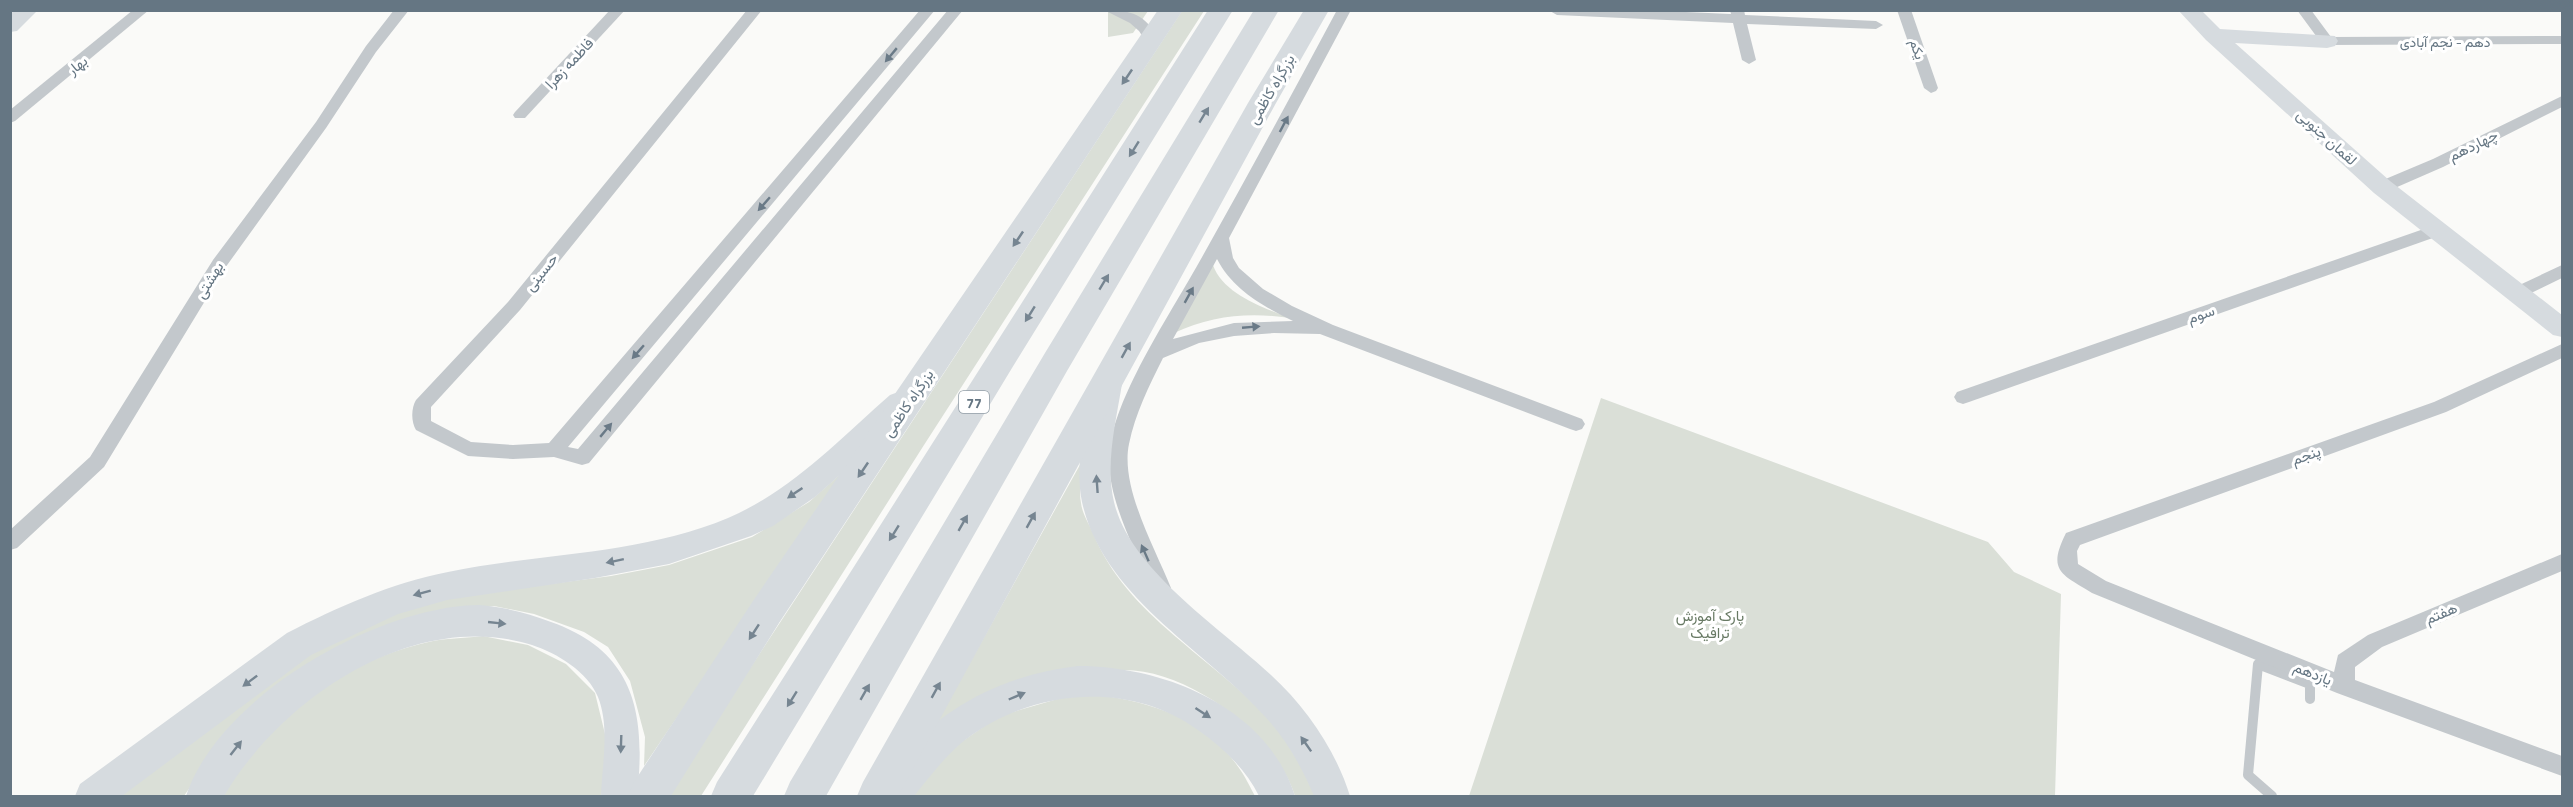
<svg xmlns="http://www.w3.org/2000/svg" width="2573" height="807" font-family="'Titillium Web',Vazirmatn,sans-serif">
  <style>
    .green { fill: #dadfd7 }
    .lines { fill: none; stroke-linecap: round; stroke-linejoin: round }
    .lane { stroke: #c3c8cc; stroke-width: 10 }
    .street { fill: #c3c8cc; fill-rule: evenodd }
    .secondary { fill: #d6dbdf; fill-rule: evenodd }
    .primary { fill: #d6dbdf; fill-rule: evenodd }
    .highway { fill: #d6dbdf; fill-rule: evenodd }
    .oneway { fill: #6a7a87 }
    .oneway2 { fill: #768591 }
    .labels { text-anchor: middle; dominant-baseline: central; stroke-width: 6; stroke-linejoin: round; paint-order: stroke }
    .far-street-label { font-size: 14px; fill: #657683; stroke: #fff }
    .shield { fill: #fff; stroke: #939fa8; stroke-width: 1.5 }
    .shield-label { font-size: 14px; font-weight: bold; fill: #657683 }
    .street-label { font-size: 15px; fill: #657683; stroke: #fff }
    .park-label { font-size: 15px; fill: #687a64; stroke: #fff }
  </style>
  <rect width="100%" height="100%" fill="#fafaf8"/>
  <g class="green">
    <path d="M 1108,11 L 1148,11 L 1133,33 L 1108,37 Z"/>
    <path d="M 1182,11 L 1204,11 L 924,445 L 701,796 L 666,796 Z"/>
    <path d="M 1213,265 C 1223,294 1264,308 1290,318 C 1250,312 1212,315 1174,333 Z"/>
    <path d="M 1601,398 L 1988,542 L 2014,572 L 2061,594 L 2055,796 L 1469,796 Z"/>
    <path d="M 1086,454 C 1084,469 1078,489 1081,503 C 1082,513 1089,524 1093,533 C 1138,644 1273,677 1318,796 L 1295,796 C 1276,734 1186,667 1120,670 C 1103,671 1083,681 1068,686 C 1023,701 978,715 933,729 Z"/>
    <path d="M 845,470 L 644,766 L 645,737 L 630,681 L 608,647 L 584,632 L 534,614 L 494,606 L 451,611 L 222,741 L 184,796 L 118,796 L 301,656 L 390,614 L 451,597 L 611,576 L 669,565 L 752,537 L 809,502 Z"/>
    <path d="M 483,636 L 528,645 L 566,664 L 595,693 L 605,734 L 606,776 L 601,796 L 220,796 C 264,718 345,659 433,641 C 449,638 466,638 483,636 Z"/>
    <path d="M 1099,695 C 1154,703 1206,719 1239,768 C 1245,776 1250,787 1255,796 L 906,796 L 944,754 L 999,716 L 1061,698 Z"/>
  </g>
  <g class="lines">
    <path class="lane" d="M 2272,796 L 2248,775 L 2258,664 L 2310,684 L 2310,699"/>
    <g class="street">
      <path d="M 133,10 L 149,10 L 15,121 L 10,123 L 10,110 Z"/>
      <path d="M 394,10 L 409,10 L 376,52 L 326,128 L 225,268 L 104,467 L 17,548 L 10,550 L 10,530 L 90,457 L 213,260 L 316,122 L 366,46 Z"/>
      <path d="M 610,10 L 625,10 L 525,118 L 515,118 L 513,115 L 515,112 Z"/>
      <path d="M 747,10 L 762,10 L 520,310 L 431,407 L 431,421 L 471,442 L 513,445 L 549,443 L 920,10 L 935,10 L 568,447 L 578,449 L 948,10 L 963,10 L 589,463 L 582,465 L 554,457 L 513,459 L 468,456 L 416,430 C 411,422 411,408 416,400 L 508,302 Z"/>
      <path d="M 1104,10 C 1132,10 1145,14 1159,40 L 1152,44 L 1147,43 L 1139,31 L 1130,23 Z"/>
      <path d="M 1337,10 L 1351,10 L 1229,238 L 1233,258 L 1239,268 L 1263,289 L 1292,306 L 1333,325 L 1582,419 L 1585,424 L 1582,429 L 1576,431 L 1570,429 L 1320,334 L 1274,333 L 1234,336 L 1199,343 L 1163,358 C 1149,386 1135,414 1129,444 C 1120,487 1155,548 1171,588 L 1168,594 L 1161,597 L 1154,594 L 1151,588 C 1134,546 1103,492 1110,446 C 1118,392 1170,314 1197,266 C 1245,181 1291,96 1337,10 ZM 1217,259 C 1233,290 1263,306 1293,321 L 1234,323 L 1173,339 Z"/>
      <path d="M 1641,10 L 1731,14 L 1730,10 L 1744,10 L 1745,15 L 1876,21 L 1883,25 L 1876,29 L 1747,24 L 1756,60 L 1749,64 L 1742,60 L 1733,23 L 1557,15 L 1550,11 Z"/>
      <path d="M 1897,10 L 1911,10 L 1938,88 L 1936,91 L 1931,93 L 1924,88 Z"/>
      <path d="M 2297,10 L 2311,10 L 2331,37 L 2562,36 L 2562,44 L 2327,45 L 2322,44 Z"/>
      <path d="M 2562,96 L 2562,107 L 2443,167 L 2388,191 L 2376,191 L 2374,187 L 2376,183 L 2433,159 Z"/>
      <path d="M 2438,224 L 2444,226 L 2446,230 L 2444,234 L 1969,402 L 1963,404 L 1957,402 L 1954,397 L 1957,392 Z"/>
      <path d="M 2562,265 L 2562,278 L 2523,297 L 2511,297 L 2509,293 L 2511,289 Z"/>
      <path d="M 2562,344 L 2562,358 L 2446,412 L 2080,545 L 2077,551 L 2078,564 L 2106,581 L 2334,672 L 2338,655 L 2368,635 L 2562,554 L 2562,571 L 2382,647 L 2355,667 L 2355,680 L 2562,756 L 2562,776 L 2337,693 L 2092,593 C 2061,574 2047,571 2066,533 L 2434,402 Z"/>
    </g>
    <g class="secondary">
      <path d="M 15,10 L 38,10 L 17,31 L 10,32 L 10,14 Z"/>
      <path d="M 2178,10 L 2201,10 L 2220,29 L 2335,36 L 2338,41 L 2335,46 L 2327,48 L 2235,43 L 2390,181 L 2562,315 L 2562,337 L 2553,335 L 2374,193 L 2206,40 Z"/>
    </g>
    <g class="primary">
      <path d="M 1107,373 L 1117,376 L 1122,384 C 1116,421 1105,464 1114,502 C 1130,570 1222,629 1271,675 C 1307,708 1336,751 1350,796 L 1314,796 C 1303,770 1289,744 1270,722 C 1209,651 1104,600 1082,502 C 1074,464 1086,421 1092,384 L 1097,376 Z"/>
      <path d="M 901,391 L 912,395 L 916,403 L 912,411 L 815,497 L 773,526 L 751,536 L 669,564 L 595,578 L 447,600 L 398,614 L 311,655 L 122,796 L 75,796 L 80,784 L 287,633 C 338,607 391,583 448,572 C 540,553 640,555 728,518 C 791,491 840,439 890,395 Z"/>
      <path d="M 479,605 C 504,607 528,613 551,622 C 636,652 646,715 637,796 L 601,796 C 602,765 610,727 598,697 C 588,672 557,653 532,645 C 414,608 282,698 224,796 L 186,796 C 219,696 378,606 479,605 Z"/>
      <path d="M 1078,666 C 1164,666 1267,707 1295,796 L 1259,796 C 1246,769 1222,747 1198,730 C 1126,678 1025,690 959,745 C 942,760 928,779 914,796 L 873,796 C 878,782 889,771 899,759 C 944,705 1008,674 1078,666 Z"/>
    </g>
    <g class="highway">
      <path d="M 1158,10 L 1183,10 L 779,623 L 671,796 L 628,796 L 634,782 L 753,601 Z"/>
      <path d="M 1208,10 L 1233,10 L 1012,368 L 753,796 L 711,796 L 717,782 Z"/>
      <path d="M 1254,10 L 1279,10 L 1067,371 L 826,796 L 784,796 L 790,782 L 1045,353 Z"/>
      <path d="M 1304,10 L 1329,10 L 1276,103 L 898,796 L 857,796 L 863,782 L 1248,103 Z"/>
    </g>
  </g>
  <defs><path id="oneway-solid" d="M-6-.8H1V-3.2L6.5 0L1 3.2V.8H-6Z" transform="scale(1.5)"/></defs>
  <g class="oneway">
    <use href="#oneway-solid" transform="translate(891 55) rotate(130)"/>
    <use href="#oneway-solid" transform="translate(1284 124) rotate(-62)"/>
    <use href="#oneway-solid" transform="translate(764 204) rotate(131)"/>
    <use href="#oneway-solid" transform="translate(1189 295) rotate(-61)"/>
    <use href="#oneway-solid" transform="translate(1251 327) rotate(-5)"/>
    <use href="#oneway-solid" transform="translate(638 352) rotate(131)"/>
    <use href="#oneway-solid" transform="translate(606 430) rotate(-50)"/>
    <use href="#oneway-solid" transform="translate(1145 553) rotate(-114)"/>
  </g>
  <g class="oneway2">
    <use href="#oneway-solid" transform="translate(1127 77) rotate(124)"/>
    <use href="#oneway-solid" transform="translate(1204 115) rotate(-59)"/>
    <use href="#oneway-solid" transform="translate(1134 149) rotate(122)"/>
    <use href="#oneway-solid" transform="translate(1018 239) rotate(124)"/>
    <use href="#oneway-solid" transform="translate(1104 282) rotate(-59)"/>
    <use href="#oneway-solid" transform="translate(1030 314) rotate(122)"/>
    <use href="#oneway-solid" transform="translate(1126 350) rotate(-61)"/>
    <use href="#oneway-solid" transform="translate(863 470) rotate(124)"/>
    <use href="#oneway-solid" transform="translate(1097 484) rotate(-94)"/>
    <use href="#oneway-solid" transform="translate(795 493) rotate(146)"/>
    <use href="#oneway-solid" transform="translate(1031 520) rotate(-61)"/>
    <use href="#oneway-solid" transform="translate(963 523) rotate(-60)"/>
    <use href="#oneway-solid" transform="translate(894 533) rotate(122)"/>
    <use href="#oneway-solid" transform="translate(615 561) rotate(168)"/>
    <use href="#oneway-solid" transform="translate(422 593) rotate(165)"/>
    <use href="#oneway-solid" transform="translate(497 623) rotate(6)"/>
    <use href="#oneway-solid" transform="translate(754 632) rotate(123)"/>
    <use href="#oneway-solid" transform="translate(250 681) rotate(143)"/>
    <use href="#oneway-solid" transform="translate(936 690) rotate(-61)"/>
    <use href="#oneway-solid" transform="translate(865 692) rotate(-60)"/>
    <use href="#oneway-solid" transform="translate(1017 696) rotate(-23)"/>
    <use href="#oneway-solid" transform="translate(792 699) rotate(122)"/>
    <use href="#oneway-solid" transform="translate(1203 713) rotate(33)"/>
    <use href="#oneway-solid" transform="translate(621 744) rotate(92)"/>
    <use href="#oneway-solid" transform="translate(1306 744) rotate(-125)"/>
    <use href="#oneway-solid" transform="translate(236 748) rotate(-52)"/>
  </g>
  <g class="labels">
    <g class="far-street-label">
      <text x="2445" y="41">دهم - نجم آبادی</text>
      <text transform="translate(1918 49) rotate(71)">یکم</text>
    </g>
    <rect class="shield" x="959" y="391" width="30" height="22" rx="4.5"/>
    <g class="shield-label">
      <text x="974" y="402">77</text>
    </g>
    <g class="street-label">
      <text transform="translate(569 63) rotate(-47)">فاطمه زهرا</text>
      <text transform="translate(77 65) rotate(-39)">بهار</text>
      <text transform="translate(1271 89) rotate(-60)">بزرگراه کاظمی</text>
      <text transform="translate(2327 137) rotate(42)">لقمان جنوبی</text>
      <text transform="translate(2473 145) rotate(-26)">چهاردهم</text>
      <text transform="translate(541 272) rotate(-51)">حسینی</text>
      <text transform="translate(209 280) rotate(-58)">بهشتی</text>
      <text transform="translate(2201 314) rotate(-19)">سوم</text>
      <text transform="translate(908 403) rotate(-56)">بزرگراه کاظمی</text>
      <text transform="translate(2306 455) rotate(-20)">پنجم</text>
      <text transform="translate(2441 613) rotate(-23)">هفتم</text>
      <text transform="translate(2313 673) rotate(22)">یازدهم</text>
    </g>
    <g class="park-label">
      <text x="1710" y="615">پارک آموزش<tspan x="1710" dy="17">ترافیک</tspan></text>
    </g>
  </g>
  <rect width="2573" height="807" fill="none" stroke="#657683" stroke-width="24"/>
</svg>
